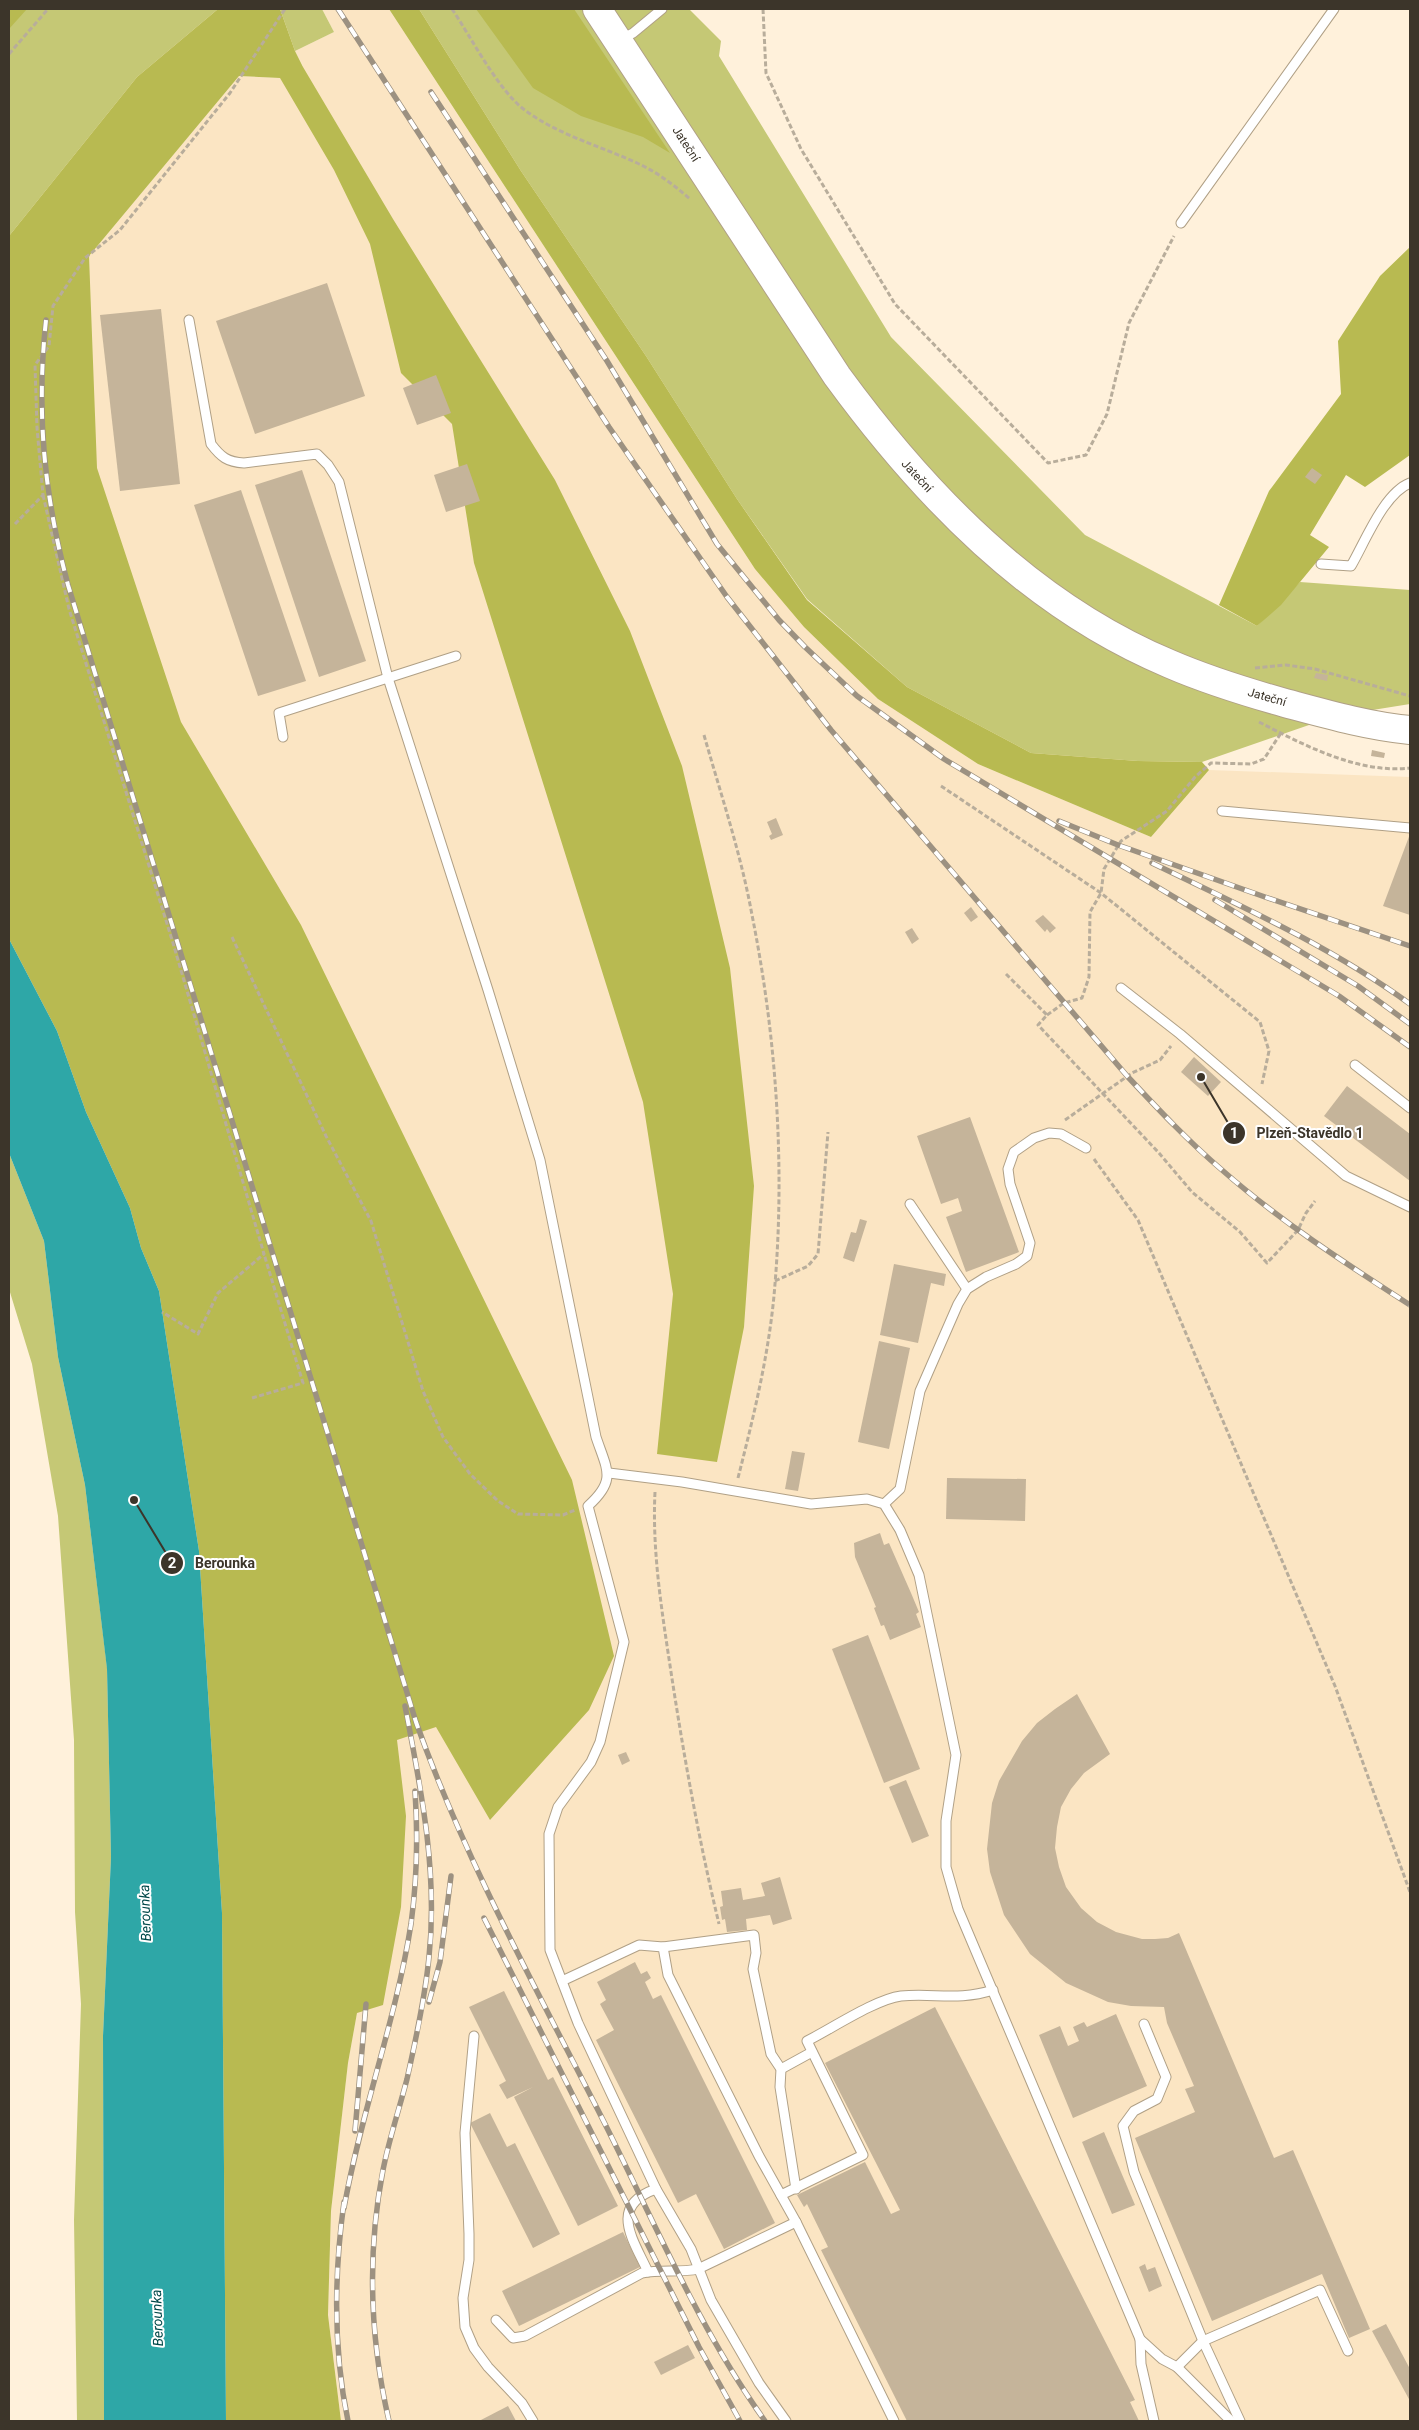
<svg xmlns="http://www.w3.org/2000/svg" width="1419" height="2430" font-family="Roboto,sans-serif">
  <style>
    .built { fill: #fbe5c3 }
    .green { fill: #c5c875 }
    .forest { fill: #b8ba51 }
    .water { fill: #2ea7a7 }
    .building { fill: #c5b49a }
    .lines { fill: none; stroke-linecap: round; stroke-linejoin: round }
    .lane-casing { stroke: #b0a086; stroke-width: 11 }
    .primary-casing { stroke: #b0a086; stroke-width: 30 }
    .path { stroke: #b8ad9b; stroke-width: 3; stroke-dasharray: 5 2.5; stroke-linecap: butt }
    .lane { stroke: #fff; stroke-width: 9 }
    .primary { stroke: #fff; stroke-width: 28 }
    .rail-casing { stroke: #9c9181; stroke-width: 5.5 }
    .rail { stroke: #fff; stroke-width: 4; stroke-dasharray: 11; stroke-linecap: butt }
    .labels { text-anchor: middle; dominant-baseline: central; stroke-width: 4; stroke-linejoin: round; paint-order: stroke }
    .street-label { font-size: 12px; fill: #3c352a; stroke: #fff }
    .water-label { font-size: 14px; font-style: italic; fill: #004849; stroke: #fff }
    .leader { fill: none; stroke: #3c352a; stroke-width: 2 }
    .callout-dot { fill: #3c352a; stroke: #fff; stroke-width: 2 }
    .mark-label { font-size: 15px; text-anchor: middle; font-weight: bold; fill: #fff }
    .callout-label { font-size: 14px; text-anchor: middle; font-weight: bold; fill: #3c352a; stroke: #fff; stroke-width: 4; stroke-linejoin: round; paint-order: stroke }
  </style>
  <rect width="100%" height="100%" fill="#fff1db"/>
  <path class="built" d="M 322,9 L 389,9 L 755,569 L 804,627 L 878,699 L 978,764 L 1151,837 L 1209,770 L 1410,777 L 1410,2421 L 341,2421 L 328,2315 L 331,2211 L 348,2063 L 357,2013 L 10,297 L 89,256 L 239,76 L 280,78 L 303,66 L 295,51 L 334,32 Z"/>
  <g class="green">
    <path d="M 9,9 L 218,9 L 137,77 L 9,236 Z"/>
    <path d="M 280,9 L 322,9 L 334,32 L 295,51 Z"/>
    <path d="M 419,9 L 689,9 L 721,41 L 719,56 L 891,337 L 1085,535 L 1257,626 L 1300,582 L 1410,590 L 1410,704 L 1335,716 L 1202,762 L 1138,761 L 1031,753 L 907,687 L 807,599 L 737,499 L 646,356 L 521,171 Z"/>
    <path d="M 9,1153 L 44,1241 L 58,1357 L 85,1485 L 107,1668 L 111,1857 L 103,2036 L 104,2421 L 77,2421 L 74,2220 L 81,2004 L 75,1912 L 74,1740 L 58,1516 L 32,1364 L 9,1289 Z"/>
  </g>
  <g class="forest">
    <path d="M 9,9 L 27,9 L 9,29 Z"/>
    <path d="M 218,9 L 280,9 L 295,51 L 303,67 L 393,219 L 555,480 L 630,631 L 682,766 L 730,968 L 754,1186 L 744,1327 L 717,1462 L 657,1454 L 673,1294 L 643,1102 L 474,563 L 452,424 L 401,373 L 370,244 L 334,170 L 280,78 L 239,76 L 89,256 L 97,468 L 181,722 L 301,925 L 572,1480 L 614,1656 L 589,1710 L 490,1820 L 436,1727 L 397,1740 L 406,1816 L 401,1907 L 383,2005 L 357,2013 L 348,2063 L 331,2211 L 328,2315 L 341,2421 L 226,2421 L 222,1913 L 199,1551 L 159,1291 L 141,1248 L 130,1208 L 86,1112 L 57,1031 L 9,939 L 9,236 L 137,77 Z"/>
    <path d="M 389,9 L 419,9 L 521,171 L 646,356 L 737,499 L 807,600 L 907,687 L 1031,753 L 1138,761 L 1202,762 L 1209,770 L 1151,837 L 978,764 L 878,699 L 804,627 L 755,569 Z"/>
    <path d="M 476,9 L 574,9 L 670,153 L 643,137 L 581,116 L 533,88 Z"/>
    <path d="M 1410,247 L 1410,455 L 1365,487 L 1346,475 L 1310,535 L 1329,547 L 1281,605 L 1257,626 L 1219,605 L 1269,491 L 1341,394 L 1338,341 L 1380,276 Z"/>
  </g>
  <path class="water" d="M 9,939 L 57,1031 L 86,1112 L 130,1208 L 141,1248 L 159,1291 L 199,1551 L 222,1913 L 226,2421 L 104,2421 L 103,2036 L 111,1857 L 107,1669 L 85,1485 L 58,1357 L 44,1241 L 9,1153 Z"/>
  <g class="building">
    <path d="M 327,283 L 365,396 L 255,434 L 216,321 Z"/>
    <path d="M 161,309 L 180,484 L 120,491 L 100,315 Z"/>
    <path d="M 436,375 L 451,413 L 417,425 L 403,388 Z"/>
    <path d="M 467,464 L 480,501 L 446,512 L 434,475 Z"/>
    <path d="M 1312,468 L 1322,475 L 1315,484 L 1305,477 Z"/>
    <path d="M 302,470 L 366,661 L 319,677 L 255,485 Z"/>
    <path d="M 241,490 L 306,681 L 258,696 L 194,505 Z"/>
    <path d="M 1316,673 L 1328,675 L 1327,681 L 1314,678 Z"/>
    <path d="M 1372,750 L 1385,753 L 1384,758 L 1371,756 Z"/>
    <path d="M 776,818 L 783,835 L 771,840 L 769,836 L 772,834 L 767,822 Z"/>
    <path d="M 1410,834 L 1410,915 L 1383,906 Z"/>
    <path d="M 971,907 L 978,917 L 971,922 L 964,913 Z"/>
    <path d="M 1043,915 L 1056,928 L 1050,933 L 1047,929 L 1045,932 L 1035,921 Z"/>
    <path d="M 912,928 L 919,939 L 912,944 L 905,932 Z"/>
    <path d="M 1194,1057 L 1221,1082 L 1208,1096 L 1181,1072 Z"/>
    <path d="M 1347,1086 L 1410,1134 L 1410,1181 L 1324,1116 Z"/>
    <path d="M 970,1117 L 1019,1252 L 966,1272 L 946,1217 L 962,1211 L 958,1198 L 941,1204 L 917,1136 Z"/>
    <path d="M 860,1219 L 867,1221 L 854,1262 L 843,1258 L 851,1232 L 856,1233 Z"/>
    <path d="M 894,1264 L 946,1274 L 944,1286 L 931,1283 L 918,1343 L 880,1335 Z"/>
    <path d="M 879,1341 L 910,1348 L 889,1449 L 858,1442 Z"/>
    <path d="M 792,1451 L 805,1453 L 798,1491 L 785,1489 Z"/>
    <path d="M 947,1478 L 1026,1479 L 1025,1521 L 946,1519 Z"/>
    <path d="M 880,1533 L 884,1545 L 889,1543 L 911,1593 L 919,1612 L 916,1614 L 921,1627 L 890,1640 L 884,1625 L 881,1626 L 874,1608 L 876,1607 L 855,1557 L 854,1543 Z"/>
    <path d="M 868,1635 L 920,1769 L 884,1783 L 832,1649 Z"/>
    <path d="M 1077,1694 L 1110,1754 L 1084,1773 L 1071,1789 L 1061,1807 L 1057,1827 L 1055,1848 L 1059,1867 L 1066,1887 L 1081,1908 L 1097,1922 L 1116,1932 L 1142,1939 L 1155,1939 L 1168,1938 L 1179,1933 L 1274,2158 L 1293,2150 L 1370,2329 L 1349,2338 L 1322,2274 L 1212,2321 L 1135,2138 L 1195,2112 L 1185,2089 L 1194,2086 L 1167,2023 L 1164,2007 L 1131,2006 L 1108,2002 L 1066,1983 L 1030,1954 L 1004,1915 L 990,1872 L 987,1849 L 992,1803 L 999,1781 L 1022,1741 L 1037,1723 L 1055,1709 Z"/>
    <path d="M 626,1752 L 630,1761 L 622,1765 L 618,1755 Z"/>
    <path d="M 906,1780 L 929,1836 L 912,1843 L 889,1787 Z"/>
    <path d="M 780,1877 L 792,1919 L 773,1925 L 770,1915 L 746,1919 L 747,1930 L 727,1932 L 725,1919 L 722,1920 L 720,1907 L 723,1906 L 721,1891 L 741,1888 L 743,1900 L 765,1896 L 761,1883 Z"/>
    <path d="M 635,1962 L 641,1974 L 647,1971 L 651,1978 L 645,1982 L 653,1999 L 661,1995 L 775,2223 L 724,2249 L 696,2194 L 678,2203 L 596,2040 L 614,2030 L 600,2004 L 606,2000 L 597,1982 Z"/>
    <path d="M 504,1991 L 548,2080 L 553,2077 L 618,2206 L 578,2226 L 514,2097 L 533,2087 L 507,2099 L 499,2085 L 506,2081 L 469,2007 Z"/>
    <path d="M 935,2007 L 1135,2400 L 1130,2402 L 1139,2421 L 907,2421 L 821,2250 L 828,2247 L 807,2204 L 804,2207 L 797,2195 L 865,2162 L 891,2214 L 900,2210 L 825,2063 Z"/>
    <path d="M 1116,2014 L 1147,2086 L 1073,2118 L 1039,2035 L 1060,2026 L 1068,2046 L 1079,2041 L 1073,2027 L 1084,2022 L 1087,2027 Z"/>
    <path d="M 490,2113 L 507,2147 L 515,2143 L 560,2234 L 533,2248 L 470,2123 Z"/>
    <path d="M 1104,2132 L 1135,2205 L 1112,2214 L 1082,2142 Z"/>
    <path d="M 623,2232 L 640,2267 L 519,2326 L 502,2291 Z"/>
    <path d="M 1145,2264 L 1147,2270 L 1155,2267 L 1162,2286 L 1149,2292 L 1139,2267 Z"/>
    <path d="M 1386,2324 L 1410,2369 L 1410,2401 L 1372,2331 Z"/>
    <path d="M 688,2345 L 695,2358 L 661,2375 L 654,2362 Z"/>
    <path d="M 508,2406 L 516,2421 L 479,2421 Z"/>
  </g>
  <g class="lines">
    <defs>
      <g id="lane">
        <path d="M 620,40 L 633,33 L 662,9"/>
        <path d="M 1181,223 L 1334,9"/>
        <path d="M 189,320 L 211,444 C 221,457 227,462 244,463 L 317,454 L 328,465 L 339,482 L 388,678 L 488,990 L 540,1160 L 596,1437 C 607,1470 617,1480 588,1506 L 624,1642 L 600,1742 L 591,1762 L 558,1807 L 549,1834 L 550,1950 L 578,2023 L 656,2189 L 691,2249 L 711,2300 L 759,2383 L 786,2421"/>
        <path d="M 1321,564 L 1351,566 C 1365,542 1384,493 1410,483"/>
        <path d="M 283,737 L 279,713 L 456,656"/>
        <path d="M 1222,811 L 1410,828"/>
        <path d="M 1121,988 L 1180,1034 L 1346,1176 L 1410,1207"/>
        <path d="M 1355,1065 L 1410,1108"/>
        <path d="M 910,1204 L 967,1289"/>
        <path d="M 609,1473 L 682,1482 L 811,1504 L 867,1499 L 884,1504 L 900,1530 L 919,1575 L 956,1755 L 946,1821 L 946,1867 L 958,1909 L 1140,2339 L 1162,2359 L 1177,2367 L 1231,2421"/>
        <path d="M 884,1504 L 900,1489 L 920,1391 L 958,1304 L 967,1289 L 986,1277 L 1016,1264 L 1027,1256 L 1030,1243 L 1010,1184 L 1008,1169 L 1014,1152 L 1034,1138 L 1049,1133 L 1061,1134 L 1086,1148"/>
        <path d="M 663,1947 L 754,1935 L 756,1953 L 753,1969 L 771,2054 L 781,2069 L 780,2087 L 796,2189"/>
        <path d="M 562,1981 L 639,1945 L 663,1947 L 668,1975 L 759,2156 L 796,2222 L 894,2421"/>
        <path d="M 1144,2024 L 1166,2077 L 1157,2099 L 1134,2111 L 1123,2126 L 1134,2172 L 1203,2341 L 1240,2421"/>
        <path d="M 474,2036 L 465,2133 L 469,2234 L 469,2260 L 463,2298 L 465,2327 L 474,2348 L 488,2367 L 522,2403 L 533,2421"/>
        <path d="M 781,2069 L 812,2052"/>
        <path d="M 781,2195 L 863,2155 L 807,2041 C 831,2029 876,1999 901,1996 C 934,1993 959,2001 993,1990"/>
        <path d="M 648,2272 C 633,2239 608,2206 656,2189"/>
        <path d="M 496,2320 L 513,2338 L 525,2336 L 642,2273 C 661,2269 680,2273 698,2269 L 796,2222"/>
        <path d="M 1140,2339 L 1141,2364 L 1154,2421"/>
        <path d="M 1177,2367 L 1203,2341 L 1320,2290 L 1348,2351"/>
      </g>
      <path id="primary" d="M 597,9 L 837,376 C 924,495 1031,606 1170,664 C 1207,680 1246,692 1285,703 C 1326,714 1368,726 1410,730"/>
    </defs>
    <use href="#lane" class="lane-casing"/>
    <use href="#primary" class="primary-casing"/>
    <g class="path">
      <path d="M 452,9 C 471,37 499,92 526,111 C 559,135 600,146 637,163 C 657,172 674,185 690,199"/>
      <path d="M 763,9 L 766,73 L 801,149 L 895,304 L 1048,463 L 1086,455 L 1107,414 L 1129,323 L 1174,236"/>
      <path d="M 9,54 L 48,9"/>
      <path d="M 43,495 L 69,609 L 173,943 L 264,1254 L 218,1293 L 198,1334 L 162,1312"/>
      <path d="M 15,524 L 43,495 L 37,428 L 35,365 L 49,346 L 53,306 L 85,258 L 120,230 L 230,93 L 285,9"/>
      <path d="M 1255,668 L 1286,665 L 1315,669 L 1410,696"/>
      <path d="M 1259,722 C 1304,745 1358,774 1410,768"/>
      <path d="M 704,735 C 721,795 741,854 752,915 C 776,1035 785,1162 775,1284 C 770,1350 754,1415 738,1478"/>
      <path d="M 941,786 L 1101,893 L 1260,1022 L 1269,1051 L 1262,1084"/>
      <path d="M 232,937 L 326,1136 L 371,1221 L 423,1391 L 443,1437 L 470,1474 L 498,1501 L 518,1514 L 563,1515 L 575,1510"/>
      <path d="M 1006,974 L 1047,1015 L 1038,1025 L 1159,1153 L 1192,1192 L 1240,1232 L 1267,1263 L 1298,1230 L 1306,1213 L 1315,1201"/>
      <path d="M 1047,1015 L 1064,1003 L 1082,998 L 1089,977 L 1090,912 L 1101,893 L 1104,869 L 1121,841 L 1167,811 L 1195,777 L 1211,763 L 1251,764 L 1264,759 L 1281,733"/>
      <path d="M 1065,1120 L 1132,1073 L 1160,1060 L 1171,1046"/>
      <path d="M 1094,1159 L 1138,1220 L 1335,1686 L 1410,1892"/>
      <path d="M 775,1281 L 808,1266 L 818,1254 L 828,1132"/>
      <path d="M 252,1398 L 303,1383 L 264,1254"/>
      <path d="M 655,1492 C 652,1552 662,1612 671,1672 C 684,1757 699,1841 719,1924"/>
    </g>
    <use href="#lane" class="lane"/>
    <use href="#primary" class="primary"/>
    <defs>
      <g id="rail">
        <path d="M 338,9 L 609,427 L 727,597 L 831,730 L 1128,1077 C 1158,1109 1188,1141 1222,1170 C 1280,1221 1345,1263 1410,1305"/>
        <path d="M 431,92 L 607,361 L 717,544 L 779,620 L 805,647 L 857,696 L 944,759 L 1339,996 L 1410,1047"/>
        <path d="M 46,320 C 36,413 44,495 68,585 L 416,1722 C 465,1860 537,1990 603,2120 C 654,2221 699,2329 765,2421"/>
        <path d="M 1059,821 L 1118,845 L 1265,897 L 1410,946"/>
        <path d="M 1152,863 C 1241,906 1330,946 1410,1004"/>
        <path d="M 1215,900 L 1358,986 L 1410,1024"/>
        <path d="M 484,1918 L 699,2347 L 740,2421"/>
        <path d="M 429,2002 L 440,1962 L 451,1876"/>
        <path d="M 355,2131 L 366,2004"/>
        <path d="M 344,2202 C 334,2275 333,2349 348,2421"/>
        <path d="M 344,2208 C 361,2112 396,2020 411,1924 C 417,1880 418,1835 415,1791"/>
        <path d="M 389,2421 C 370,2339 367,2253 383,2170 C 389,2139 399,2110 407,2079 C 416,2039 425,1998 429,1957 C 438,1872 421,1789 405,1706"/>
      </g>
    </defs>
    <use href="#rail" class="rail-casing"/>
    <use href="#rail" class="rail"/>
  </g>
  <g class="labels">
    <g class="street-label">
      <text transform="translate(686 144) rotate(57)">Jateční</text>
      <text transform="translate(917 476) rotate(47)">Jateční</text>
      <text transform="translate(1267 697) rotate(16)">Jateční</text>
    </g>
    <g class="water-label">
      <text transform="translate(145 1913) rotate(-92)">Berounka</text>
      <text transform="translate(157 2318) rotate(-92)">Berounka</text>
    </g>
  </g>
  <path class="leader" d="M1201 1077L1234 1133M134 1500L172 1563"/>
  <g class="callout-dot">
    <circle cx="1201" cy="1077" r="5"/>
    <circle cx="134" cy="1500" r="5"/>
    <circle cx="1234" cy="1133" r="12"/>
    <circle cx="172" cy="1563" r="12"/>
  </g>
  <g class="mark-label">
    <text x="1234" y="1138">1</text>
    <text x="172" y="1568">2</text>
  </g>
  <g class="callout-label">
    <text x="1310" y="1138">Plzeň-Stavědlo 1</text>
    <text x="225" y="1568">Berounka</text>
  </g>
  <rect width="1419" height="2430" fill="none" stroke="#3c352a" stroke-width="20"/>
</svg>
